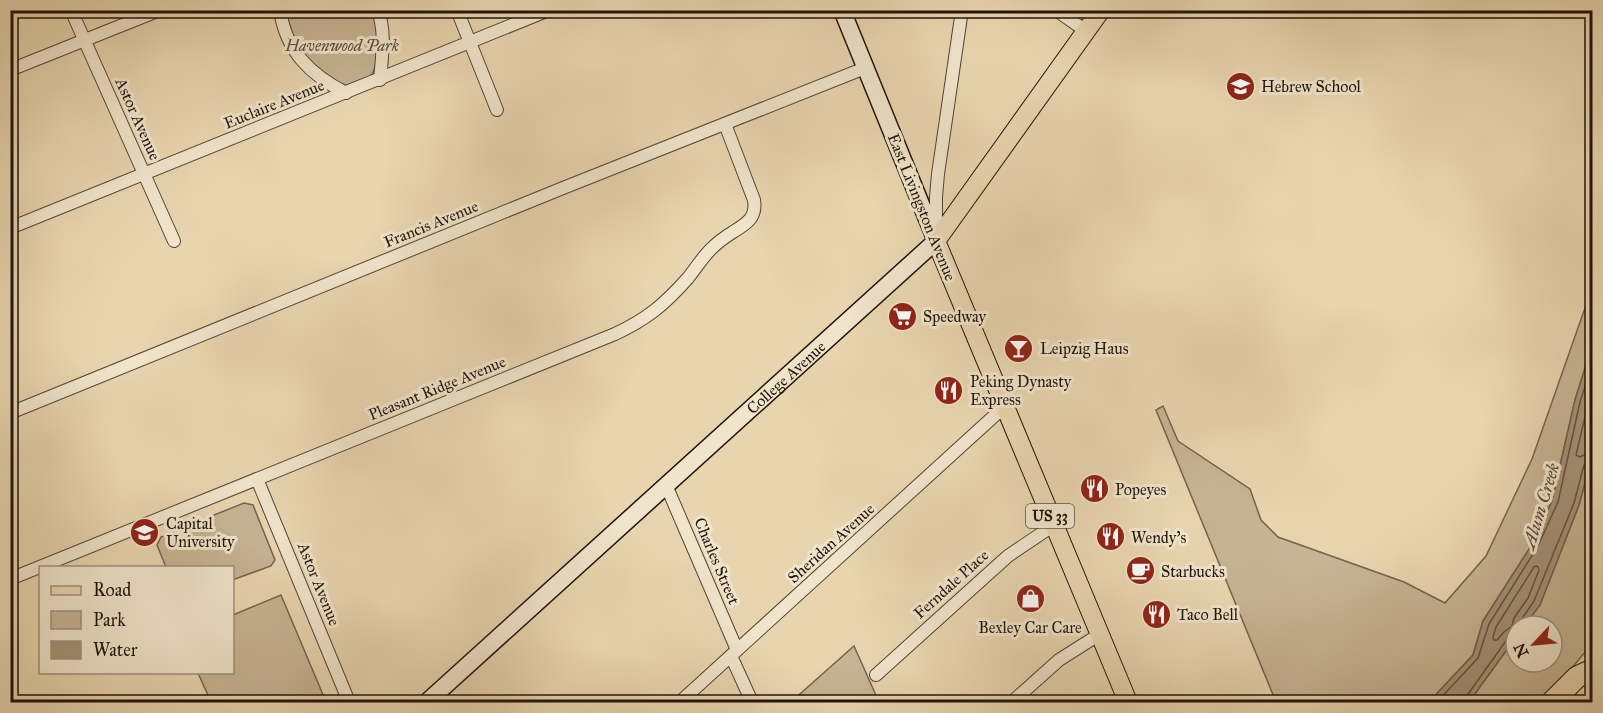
<svg xmlns="http://www.w3.org/2000/svg" width="1603" height="713" font-family="'IM FELL Great Primer',serif">
  <style>
    .green { fill: #c6b493; stroke: #73644e; stroke-width: 1.5 }
    .water { fill: #a49377; stroke: #6f604b; stroke-width: 1.5 }
    .lines { fill: none; stroke-linecap: round; stroke-linejoin: round }
    .shore { stroke: #625340; stroke-width: 1.5 }
    .street-casing { stroke: #524433; stroke-width: 14 }
    .secondary-casing { stroke: #20130a; stroke-width: 19 }
    .primary-casing { stroke: #20130a; stroke-width: 20 }
    .highway-casing { stroke: #20130a; stroke-width: 23 }
    .street { stroke: #f0e4cb; stroke-width: 12 }
    .secondary { stroke: #f0e4cb; stroke-width: 16 }
    .primary { stroke: #e8d5af; stroke-width: 18 }
    .highway { stroke: #e8d5af; stroke-width: 21 }
    .labels { text-anchor: middle; dominant-baseline: central; stroke-width: 6; stroke-linejoin: round; paint-order: stroke }
    .shield { fill: #f0e4cb; stroke: #5e5244; stroke-width: 1.5 }
    .shield-label { font-size: 15px; font-weight: bold; fill: #20130a }
    .park-label { font-size: 16px; font-style: italic; fill: #5a4b3a; stroke: #f0e4cb }
    .poi-label { font-size: 16px; fill: #20130a; stroke: #f0e4cb; text-anchor: start }
    .street-label { font-size: 16px; fill: #20130a; stroke: #f0e4cb }
    .water-label { font-size: 18px; font-style: italic; fill: #554636; stroke: #f0e4cb }
  </style>
  <rect width="100%" height="100%" fill="#e8d5af"/>
  <filter id="stains"><feTurbulence type="fractalNoise" baseFrequency=".00333" numOctaves="4"/><feColorMatrix values="0 0 0 0 .2 0 0 0 0 .09 0 0 0 0 .02 0 0 0 .5 -.17"/></filter>
  <radialGradient id="worn" r=".72"><stop offset=".6" stop-color="#630" stop-opacity="0"/><stop offset="1" stop-color="#630" stop-opacity=".3"/></radialGradient>
  <g class="green">
    <path d="M 285,11 L 372,11 C 379,30 381,58 371,77 L 348,86 L 336,82 L 306,58 L 293,36 Z"/>
    <path d="M 1592,288 L 1592,346 L 1575,400 L 1552,501 L 1533,543 L 1483,621 L 1473,655 L 1429,702 L 1276,702 L 1156,410 L 1163,406 L 1178,441 L 1250,489 L 1261,520 L 1278,537 L 1404,582 L 1445,603 L 1486,556 L 1532,459 Z"/>
    <path d="M 1592,457 L 1592,644 L 1543,702 L 1469,702 L 1516,637 L 1516,662 L 1552,662 L 1552,626 L 1524,626 L 1540,605 L 1579,505 Z"/>
    <path d="M 244,503 L 253,505 L 275,560 L 271,566 L 235,579 L 233,579 L 232,568 L 166,567 L 157,545 L 161,537 L 197,523 L 206,525 L 209,517 Z"/>
    <path d="M 281,595 L 326,702 L 211,702 L 198,673 L 232,672 L 233,615 Z"/>
    <path d="M 854,646 L 879,702 L 791,702 Z"/>
  </g>
  <path class="water" d="M 1592,346 L 1592,457 L 1579,505 L 1540,605 L 1524,626 L 1516,626 L 1516,637 L 1469,702 L 1429,702 L 1473,655 L 1483,621 L 1533,543 L 1552,501 L 1575,400 Z"/>
  <g class="lines">
    <g class="shore">
      <path d="M 1592,389 L 1588,404 L 1576,455 L 1580,457 L 1586,454 L 1592,453"/>
      <path d="M 1536,566 L 1538,567 L 1539,570 L 1528,598 L 1514,618 L 1512,626 L 1504,632 L 1497,640 L 1494,640 L 1493,637 L 1496,627 L 1534,567 Z"/>
      <path d="M 1520,626 L 1521,620 L 1534,601 L 1574,503 L 1584,465 L 1588,461 L 1592,461"/>
      <path d="M 1437,702 L 1478,658 L 1489,624 L 1538,546 L 1558,502 L 1580,402 L 1592,365"/>
      <path d="M 1465,702 L 1466,697 L 1508,638 L 1511,635 L 1516,635"/>
    </g>
    <defs>
      <g id="street">
        <path d="M 71,10 L 174,241"/>
        <path d="M 280,10 C 286,52 311,75 346,93"/>
        <path d="M 378,10 C 386,34 382,56 380,80"/>
        <path d="M 457,10 L 497,110"/>
        <path d="M 1056,10 L 1086,31"/>
        <path d="M 10,70 L 160,10"/>
        <path d="M 10,228 L 549,10"/>
        <path d="M 936,234 L 936,197 L 938,174 L 962,10"/>
        <path d="M 10,413 L 563,188 L 865,68"/>
        <path d="M 257,479 L 349,702"/>
        <path d="M 666,485 L 737,650"/>
        <path d="M 10,579 L 615,334 C 647,319 664,305 688,278 C 696,268 702,258 711,249 C 718,242 725,237 733,232 C 746,224 757,218 754,200 L 725,124"/>
        <path d="M 731,656 L 752,702"/>
        <path d="M 876,675 L 1008,556 L 1054,525"/>
        <path d="M 680,702 L 1004,407"/>
        <path d="M 1012,702 L 1059,660 L 1100,634"/>
      </g>
      <g id="secondary">
        <path id="s1" d="M 427,702 L 936,241 L 842,10"/>
      </g>
      <path id="primary" d="M 1101,10 L 936,241 L 1128,702"/>
      <path id="highway" d="M 1552,702 L 1577,677 L 1592,670"/>
    </defs>
    <use href="#street" class="street-casing"/>
    <use href="#secondary" class="secondary-casing"/>
    <use href="#primary" class="primary-casing"/>
    <use href="#highway" class="highway-casing"/>
    <use href="#street" class="street"/>
    <use href="#secondary" class="secondary"/>
    <use href="#primary" class="primary"/>
    <use href="#highway" class="highway"/>
  </g>
  <defs>
    <symbol id="school-disc" viewBox="-11 -11 22 22"><circle r="9.5" fill="#8f2418" stroke="#f0e4cb"/><path d="M0-5L7-2L0 1L-7-2ZM-4 1L0 2.5L4 1V4Q0 6-4 4Z" fill="#fff"/></symbol>
    <symbol id="supermarket-disc" viewBox="-11 -11 22 22"><circle r="9.5" fill="#8f2418" stroke="#f0e4cb"/><path d="M-6-5.5h2.5l.6 2H6L4.5 2H-2.5L-4.4-4H-6ZM-1.5 3.2a1.3 1.3 0 1 0 .1 0ZM3 3.2a1.3 1.3 0 1 0 .1 0Z" fill="#fff"/></symbol>
    <symbol id="bar-disc" viewBox="-11 -11 22 22"><circle r="9.5" fill="#8f2418" stroke="#f0e4cb"/><path d="M-6-5H6L.8 .8V4.5H3.5V6h-7V4.5H-.8V.8Z" fill="#fff"/></symbol>
    <symbol id="restaurant-disc" viewBox="-11 -11 22 22"><circle r="9.5" fill="#8f2418" stroke="#f0e4cb"/><path d="M-5-6h1v4h1v-4h1v4h1v-4h1v5L-1.5 .5V6h-2V.5L-5-1ZM5-6V6H3V1.5H1.5Q1.5-4 5-6Z" fill="#fff"/></symbol>
    <symbol id="university-disc" viewBox="-11 -11 22 22"><circle r="9.5" fill="#8f2418" stroke="#f0e4cb"/><path d="M0-5L7-2L0 1L-7-2ZM-4 1L0 2.5L4 1V4Q0 6-4 4Z" fill="#fff"/></symbol>
    <symbol id="cafe-disc" viewBox="-11 -11 22 22"><circle r="9.5" fill="#8f2418" stroke="#f0e4cb"/><path d="M-5.5-4.5H6V0H3Q3 3.5 0 3.5H-2.5Q-5.5 3.5-5.5 0ZM3-3.2v2h1.7v-2ZM-6 4.5H4V6H-6Z" fill="#fff"/></symbol>
    <symbol id="shop-disc" viewBox="-11 -11 22 22"><circle r="9.5" fill="#8f2418" stroke="#f0e4cb"/><path d="M-5-2.5h2.3a2.7 3.5 0 0 1 5.4 0H5L5.5 6h-11ZM-1.5-2.5h3a1.5 2.3 0 0 0-3 0Z" fill="#fff"/></symbol>
  </defs>
  <g fill-rule="evenodd">
    <use href="#school-disc" x="1224" y="70" width="33" height="33"/>
    <use href="#supermarket-disc" x="886" y="300" width="33" height="33"/>
    <use href="#bar-disc" x="1002" y="332" width="33" height="33"/>
    <use href="#restaurant-disc" x="932" y="374" width="33" height="33"/>
    <use href="#restaurant-disc" x="1078" y="472" width="33" height="33"/>
    <use href="#university-disc" x="128" y="516" width="33" height="33"/>
    <use href="#restaurant-disc" x="1094" y="520" width="33" height="33"/>
    <use href="#cafe-disc" x="1124" y="554" width="33" height="33"/>
    <use href="#shop-disc" x="1014" y="582" width="33" height="33"/>
    <use href="#restaurant-disc" x="1140" y="598" width="33" height="33"/>
  </g>
  <g class="labels">
    <rect class="shield" x="1026" y="504" width="48" height="24" rx="4.5"/>
    <g class="shield-label">
      <text x="1050" y="516">US 33</text>
    </g>
    <g class="park-label">
      <text x="342" y="45">Havenwood Park</text>
    </g>
    <g class="poi-label">
      <text x="1261" y="86">Hebrew School</text>
      <text x="923" y="316">Speedway</text>
      <text x="1040" y="348">Leipzig Haus</text>
      <text x="970" y="381">Peking Dynasty<tspan x="970" dy="18">Express</tspan></text>
      <text x="1115" y="489">Popeyes</text>
      <text x="166" y="523">Capital<tspan x="166" dy="18">University</tspan></text>
      <text x="1131" y="537">Wendy's</text>
      <text x="1161" y="571">Starbucks</text>
      <text x="1177" y="614">Taco Bell</text>
      <text x="1030" y="627" text-anchor="middle">Bexley Car Care</text>
    </g>
    <g class="street-label">
      <text transform="translate(274 104) rotate(-22)">Euclaire Avenue</text>
      <text transform="translate(138 119) rotate(66)">Astor Avenue</text>
      <text transform="translate(922 207) rotate(68)">East Livingston Avenue</text>
      <text transform="translate(431 224) rotate(-22)">Francis Avenue</text>
      <text stroke="none"><textPath href="#s1" startOffset="484">College Avenue</textPath></text>
      <text transform="translate(437 388) rotate(-22)">Pleasant Ridge Avenue</text>
      <text transform="translate(831 543) rotate(-42)">Sheridan Avenue</text>
      <text transform="translate(717 561) rotate(67)">Charles Street</text>
      <text transform="translate(319 584) rotate(68)">Astor Avenue</text>
      <text transform="translate(951 584) rotate(-42)">Ferndale Place</text>
    </g>
    <g class="water-label">
      <text transform="translate(1541 506) rotate(-73)">Alum Creek</text>
    </g>
  </g>
  <rect width="1603" height="713" fill="none" stroke="#e8d5af" stroke-width="36"/>
  <rect x="12" y="12" width="1579" height="689" fill="none" stroke="#20130a" stroke-width="3"/>
  <rect x="18" y="18" width="1567" height="677" fill="none" stroke="#20130a" stroke-width="1.5"/>
  <rect x="39" y="566" width="195" height="108" fill="#f0e4cb" stroke="#9d907e" stroke-width="1.5"/>
  <rect x="51" y="586" width="30" height="9" fill="#e8d5af" stroke="#9d907e" stroke-width="1.5"/>
  <text x="93" y="596" font-size="18" fill="#20130a">Road</text>
  <rect x="51" y="611" width="30" height="18" fill="#c6b493" stroke="#9d907e" stroke-width="1.5"/>
  <text x="93" y="626" font-size="18" fill="#20130a">Park</text>
  <rect x="51" y="641" width="30" height="18" fill="#a49377" stroke="#9d907e" stroke-width="1.5"/>
  <text x="93" y="656" font-size="18" fill="#20130a">Water</text>
  <g transform="translate(1534 644) rotate(244)"><circle r="28" fill="#f0e4cb" stroke="#9d907e" stroke-width="1.5"/>
  <path d="M0-4.5L10 22L0 15L-10 22Z" fill="#8f2418"/>
  <text y="-9" font-size="16" font-weight="bold" text-anchor="middle" fill="#20130a">N</text>
  </g>
  <rect width="100%" height="100%" filter="url(#stains)"/>
  <rect width="100%" height="100%" fill="url(#worn)"/>
</svg>
